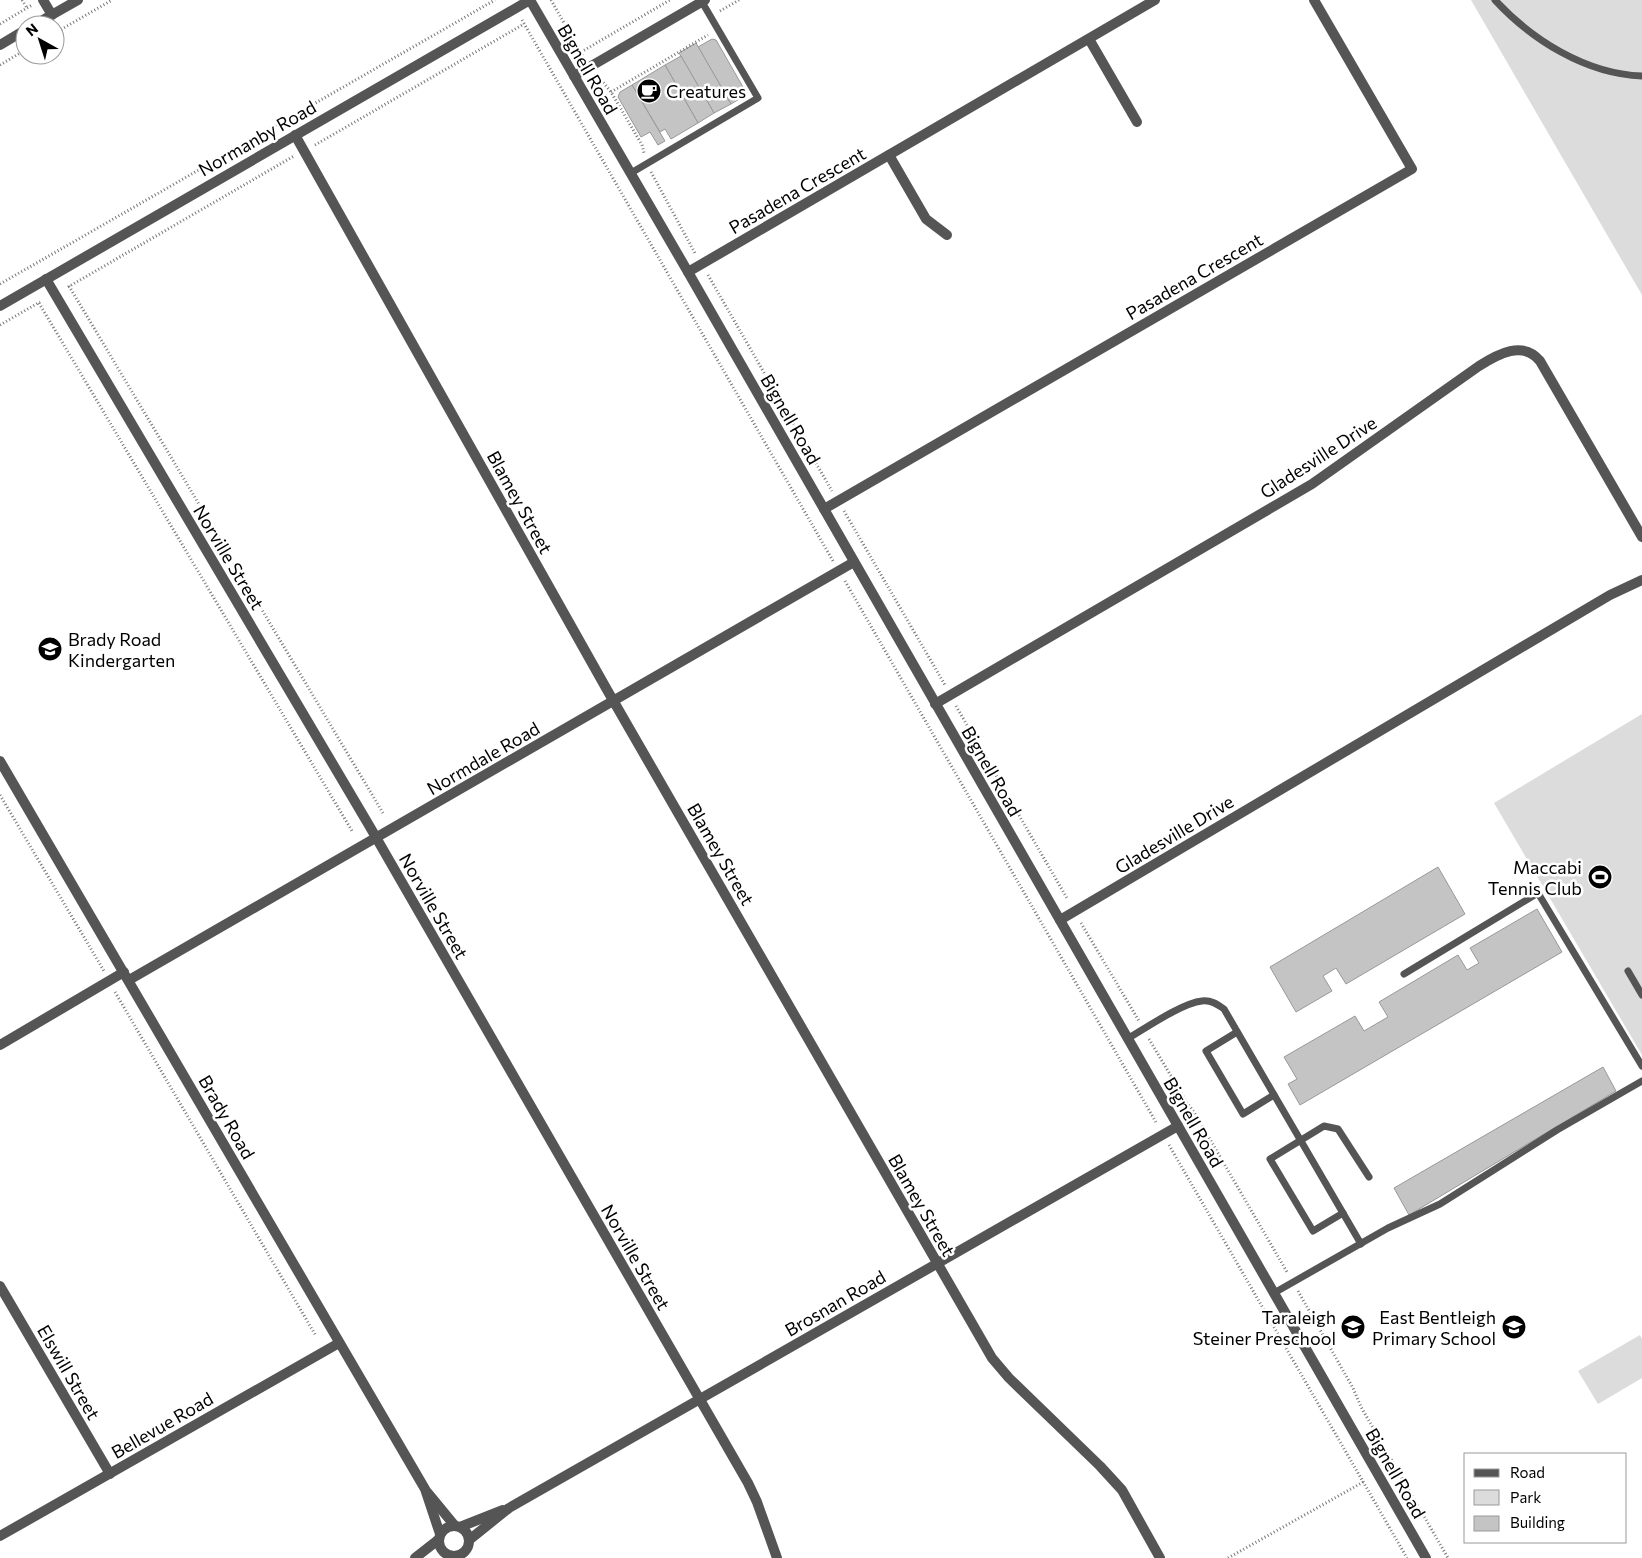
<svg xmlns="http://www.w3.org/2000/svg" width="1642" height="1558" font-family="Commissioner,sans-serif">
  <style>
    .green { fill: #dcdcdc }
    .building { fill: #c4c4c4; stroke: #999 }
    .lines { fill: none; stroke-linecap: round; stroke-linejoin: round }
    .path { stroke: #777; stroke-width: 3; stroke-dasharray: 1 2.5; stroke-linecap: butt }
    .lane { stroke: #555; stroke-width: 7 }
    .street { stroke: #555; stroke-width: 10 }
    .labels { text-anchor: middle; dominant-baseline: central; stroke-width: 5; stroke-linejoin: round; paint-order: stroke }
    .street-label { font-size: 18px; fill: #000; stroke: #fff }
    .poi-label { font-size: 18px; fill: #000; stroke: #fff; text-anchor: end }
  </style>
  <rect width="100%" height="100%" fill="#fff"/>
  <g class="green">
    <path d="M 1471,0 L 1642,0 L 1642,295 Z"/>
    <path d="M 1642,714 L 1642,1055 L 1494,803 Z"/>
    <path d="M 1640,1335 L 1642,1339 L 1642,1378 L 1598,1404 L 1578,1371 Z"/>
  </g>
  <g class="building">
    <path d="M 712,39 L 716,40 L 743,87 L 741,98 L 731,104 L 698,47 Z"/>
    <path d="M 696,43 L 731,104 L 714,113 L 679,53 Z"/>
    <path d="M 681,56 L 714,113 L 698,123 L 665,65 Z"/>
    <path d="M 665,65 L 698,123 L 671,139 L 665,129 L 660,132 L 632,85 Z"/>
    <path d="M 632,85 L 665,141 L 658,145 L 650,132 L 641,137 L 618,97 L 620,92 Z"/>
    <path d="M 1438,867 L 1465,914 L 1346,984 L 1336,968 L 1323,976 L 1332,991 L 1296,1012 L 1270,967 Z"/>
    <path d="M 1537,909 L 1562,952 L 1300,1105 L 1288,1084 L 1297,1079 L 1284,1057 L 1355,1016 L 1364,1031 L 1388,1017 L 1379,1002 L 1458,955 L 1467,970 L 1479,963 L 1470,948 Z"/>
    <path d="M 1603,1067 L 1616,1091 L 1409,1215 L 1394,1188 Z"/>
  </g>
  <g class="lines">
    <g class="path">
      <path d="M 22,0 L 27,8"/>
      <path d="M 551,0 L 583,56"/>
      <path d="M 720,11 L 739,0"/>
      <path d="M 522,20 L 833,561"/>
      <path d="M 0,24 L 32,5"/>
      <path d="M 55,33 L 112,0"/>
      <path d="M 581,52 L 670,0"/>
      <path d="M 0,65 L 25,50"/>
      <path d="M 599,77 L 611,92 L 642,145 L 644,153"/>
      <path d="M 611,92 L 708,35"/>
      <path d="M 315,145 L 524,24"/>
      <path d="M 651,172 L 696,255"/>
      <path d="M 708,275 L 832,491"/>
      <path d="M 0,284 L 495,0"/>
      <path d="M 69,286 L 383,813"/>
      <path d="M 68,287 L 294,156"/>
      <path d="M 39,303 L 352,831"/>
      <path d="M 0,325 L 40,302"/>
      <path d="M 844,511 L 945,685"/>
      <path d="M 845,581 L 1157,1124"/>
      <path d="M 956,706 L 1068,900"/>
      <path d="M 0,795 L 104,971"/>
      <path d="M 1081,923 L 1139,1021"/>
      <path d="M 115,992 L 316,1336"/>
      <path d="M 1149,1039 L 1187,1103 L 1194,1112 L 1287,1272"/>
      <path d="M 1169,1145 L 1407,1558"/>
      <path d="M 1298,1291 L 1353,1388 L 1361,1407 L 1448,1558"/>
      <path d="M 1228,1558 L 1365,1481"/>
    </g>
    <g class="lane">
      <path d="M 1495,0 C 1532,40 1586,74 1642,76"/>
      <path d="M 631,173 L 758,98 L 702,2"/>
      <path d="M 1628,971 L 1642,995"/>
      <path d="M 1404,974 L 1538,893 L 1642,1066"/>
      <path d="M 1237,1032 L 1206,1051 L 1243,1114 L 1274,1095"/>
      <path d="M 1127,1039 C 1146,1028 1182,1003 1202,1001 C 1211,1000 1217,1004 1224,1009 L 1361,1244"/>
      <path d="M 1343,1213 L 1313,1231 L 1270,1159 L 1324,1126 L 1338,1129 L 1369,1177"/>
      <path d="M 1274,1293 L 1388,1228 L 1440,1204 L 1557,1130 L 1642,1081"/>
    </g>
    <g class="street">
      <path d="M 43,0 L 52,15"/>
      <path d="M 530,0 L 688,272 L 1426,1558"/>
      <path d="M 34,25 L 78,0"/>
      <path d="M 1089,39 L 1137,122"/>
      <path d="M 0,45 L 25,30"/>
      <path d="M 574,76 L 705,0"/>
      <path d="M 295,135 L 606,688 L 992,1358 L 1009,1378 L 1100,1466 L 1122,1490 L 1160,1558"/>
      <path d="M 889,155 L 926,219 L 947,235"/>
      <path d="M 688,272 L 1155,0"/>
      <path d="M 46,279 L 370,827 L 748,1483 L 757,1502 L 777,1558"/>
      <path d="M 0,306 L 530,0"/>
      <path d="M 824,509 L 1412,169 L 1314,0"/>
      <path d="M 935,704 L 1312,484 L 1479,366 C 1498,354 1523,340 1540,361 L 1642,537"/>
      <path d="M 0,761 L 425,1489 L 440,1534"/>
      <path d="M 1060,920 L 1610,595 L 1642,580"/>
      <path d="M 129,980 L 854,562"/>
      <path d="M 0,1045 L 124,972"/>
      <path d="M 0,1286 L 110,1474"/>
      <path d="M 427,1492 L 455,1526"/>
      <circle cx="454" cy="1541" r="15"/>
      <path d="M 460,1527 L 503,1510"/>
      <path d="M 0,1536 L 339,1343"/>
      <path d="M 469,1540 L 509,1508 L 1178,1126"/>
      <path d="M 415,1558 L 438,1540"/>
    </g>
  </g>
  <defs>
    <symbol id="cafe-disc" viewBox="-11 -11 22 22"><circle r="9.5" fill="#000" stroke="#fff"/><path d="M-5.5-4.5H6V0H3Q3 3.5 0 3.5H-2.5Q-5.5 3.5-5.5 0ZM3-3.2v2h1.7v-2ZM-6 4.5H4V6H-6Z" fill="#fff"/></symbol>
    <symbol id="school-disc" viewBox="-11 -11 22 22"><circle r="9.5" fill="#000" stroke="#fff"/><path d="M0-5L7-2L0 1L-7-2ZM-4 1L0 2.5L4 1V4Q0 6-4 4Z" fill="#fff"/></symbol>
    <symbol id="stadium-disc" viewBox="-11 -11 22 22"><circle r="9.5" fill="#000" stroke="#fff"/><path d="M0-5a6.5 5 0 1 0 0 10a6.5 5 0 1 0 0-10ZM-3.5-1.8h7v3.6h-7Z" fill="#fff"/></symbol>
  </defs>
  <g fill-rule="evenodd">
    <use href="#cafe-disc" x="635" y="77" width="28" height="28"/>
    <use href="#school-disc" x="36" y="635" width="28" height="28"/>
    <use href="#stadium-disc" x="1586" y="863" width="28" height="28"/>
    <use href="#school-disc" x="1339" y="1313" width="28" height="28"/>
    <use href="#school-disc" x="1500" y="1313" width="28" height="28"/>
  </g>
  <g class="labels">
    <g class="street-label">
      <text transform="translate(588 69) rotate(60)">Bignell Road</text>
      <text transform="translate(257 138) rotate(-30)">Normanby Road</text>
      <text transform="translate(797 190) rotate(-30)">Pasadena Crescent</text>
      <text transform="translate(1194 276) rotate(-30)">Pasadena Crescent</text>
      <text transform="translate(791 419) rotate(60)">Bignell Road</text>
      <text transform="translate(1318 457) rotate(-33)">Gladesville Drive</text>
      <text transform="translate(520 502) rotate(61)">Blamey Street</text>
      <text transform="translate(229 557) rotate(59)">Norville Street</text>
      <text transform="translate(483 758) rotate(-30)">Normdale Road</text>
      <text transform="translate(992 771) rotate(60)">Bignell Road</text>
      <text transform="translate(1174 834) rotate(-31)">Gladesville Drive</text>
      <text transform="translate(721 854) rotate(60)">Blamey Street</text>
      <text transform="translate(434 906) rotate(60)">Norville Street</text>
      <text transform="translate(227 1117) rotate(60)">Brady Road</text>
      <text transform="translate(1194 1122) rotate(60)">Bignell Road</text>
      <text transform="translate(922 1205) rotate(60)">Blamey Street</text>
      <text transform="translate(636 1257) rotate(60)">Norville Street</text>
      <text transform="translate(835 1303) rotate(-30)">Brosnan Road</text>
      <text transform="translate(69 1372) rotate(60)">Elswill Street</text>
      <text transform="translate(162 1425) rotate(-30)">Bellevue Road</text>
      <text transform="translate(1396 1473) rotate(60)">Bignell Road</text>
    </g>
    <g class="poi-label">
      <text x="666" y="91" text-anchor="start">Creatures</text>
      <text x="68" y="639" text-anchor="start">Brady Road<tspan x="68" dy="21">Kindergarten</tspan></text>
      <text x="1582" y="867">Maccabi<tspan x="1582" dy="21">Tennis Club</tspan></text>
      <text x="1336" y="1317">Taraleigh<tspan x="1336" dy="21">Steiner Preschool</tspan></text>
      <text x="1496" y="1317">East Bentleigh<tspan x="1496" dy="21">Primary School</tspan></text>
    </g>
  </g>
  <rect x="1464" y="1453" width="162" height="90" fill="#ffffff" stroke="#999999"/>
  <rect x="1474" y="1469" width="25" height="8" fill="#555555" stroke="#999999"/>
  <text x="1510" y="1478" font-size="15" fill="#000000">Road</text>
  <rect x="1474" y="1490" width="25" height="15" fill="#dcdcdc" stroke="#999999"/>
  <text x="1510" y="1503" font-size="15" fill="#000000">Park</text>
  <rect x="1474" y="1516" width="25" height="15" fill="#c4c4c4" stroke="#999999"/>
  <text x="1510" y="1528" font-size="15" fill="#000000">Building</text>
  <g transform="translate(40 40) rotate(321)"><circle r="24" fill="#ffffff" stroke="#999999"/>
  <path d="M0-4L9 19L0 12L-9 19Z" fill="#000000"/>
  <text y="-8" font-size="14" font-weight="bold" text-anchor="middle" fill="#000000">N</text>
  </g>
</svg>
